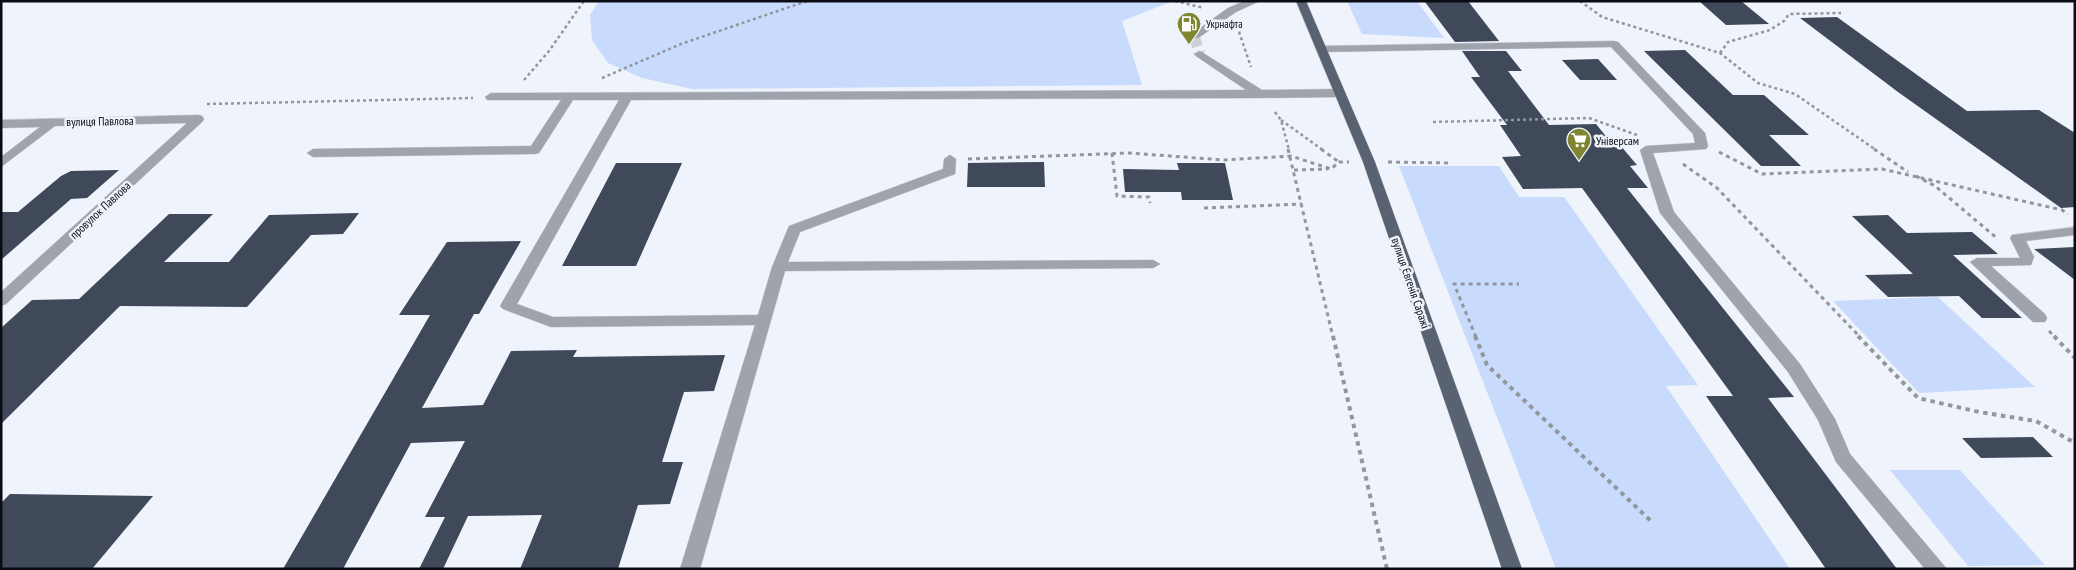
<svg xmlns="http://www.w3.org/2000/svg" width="2076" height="570" font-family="'PT Sans Narrow',sans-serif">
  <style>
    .green { fill: #c9dbfc }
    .building { fill: #3f4959 }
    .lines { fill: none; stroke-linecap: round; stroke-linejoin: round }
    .minor-tunnel { stroke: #ccd0d8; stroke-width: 11; stroke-dasharray: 11 5.5; stroke-linecap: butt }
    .minor-casing { stroke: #caced6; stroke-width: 1 }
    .major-casing { stroke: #caced6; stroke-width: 1 }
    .path-far2 { stroke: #92969d; stroke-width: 2.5; stroke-dasharray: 3 3; stroke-linecap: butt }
    .path-far1 { stroke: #92969d; stroke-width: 3; stroke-dasharray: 4 4; stroke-linecap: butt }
    .path { stroke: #92969d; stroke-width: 4; stroke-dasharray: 4.5 4.5; stroke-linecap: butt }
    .minor { fill: #9ea3ac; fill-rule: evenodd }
    .major { fill: #596270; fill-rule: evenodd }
    .labels { text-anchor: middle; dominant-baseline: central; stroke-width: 5; stroke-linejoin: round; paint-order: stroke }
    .far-poi-label { font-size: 11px; fill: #090c13; stroke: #eff3fb; text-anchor: start }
    .street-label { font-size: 12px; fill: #090c13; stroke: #eff3fb }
    .poi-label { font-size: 12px; fill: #090c13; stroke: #eff3fb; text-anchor: start }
  </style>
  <rect width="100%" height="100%" fill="#eff3fb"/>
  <g class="green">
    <path d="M 599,1 L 1173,1 L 1122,21 L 1142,85 L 692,89 L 642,78 L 608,63 L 592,40 L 590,15 Z"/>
    <path d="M 1347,1 L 1417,1 L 1444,38 L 1362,34 Z"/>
    <path d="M 1399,166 L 1499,166 L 1519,197 L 1564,197 L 1698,385 L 1666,386 L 1790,569 L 1556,569 Z"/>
    <path d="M 1938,297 L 2035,387 L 1919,393 L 1833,301 Z"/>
    <path d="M 1960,470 L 2045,565 L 1968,566 L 1890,470 Z"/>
  </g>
  <g class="building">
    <path d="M 1468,1 L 1499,41 L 1455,42 L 1425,2 Z"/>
    <path d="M 1699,1 L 1741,1 L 1769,24 L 1726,25 Z"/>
    <path d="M 1837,17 L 1967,111 L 2039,110 L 2075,133 L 2075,207 L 2061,208 L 1898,92 L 1800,18 Z"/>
    <path d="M 1685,50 L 1733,95 L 1764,95 L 1809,135 L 1769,135 L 1801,166 L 1761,166 L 1644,51 Z"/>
    <path d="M 1462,51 L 1506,51 L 1522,71 L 1508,71 L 1549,125 L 1596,124 L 1613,145 L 1620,145 L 1637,165 L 1630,166 L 1648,188 L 1627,188 L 1794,397 L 1768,398 L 1897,569 L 1826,569 L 1706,396 L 1733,396 L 1582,188 L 1523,189 L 1502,157 L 1521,156 L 1500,125 L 1507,125 L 1471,77 L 1480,77 Z"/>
    <path d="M 1598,59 L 1617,80 L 1580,80 L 1562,60 Z"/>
    <path d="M 1044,162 L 1045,187 L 967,187 L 968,163 Z"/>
    <path d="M 616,163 L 682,163 L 636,266 L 562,266 Z"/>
    <path d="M 1177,163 L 1225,163 L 1233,200 L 1182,200 L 1181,192 L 1125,192 L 1123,169 L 1179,170 Z"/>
    <path d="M 119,170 L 87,198 L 71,199 L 1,260 L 1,212 L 18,212 L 61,176 L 71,171 Z"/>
    <path d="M 359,213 L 343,234 L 311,235 L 247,307 L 120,306 L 1,424 L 1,328 L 32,300 L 79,299 L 169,214 L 213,214 L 164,262 L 229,262 L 269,215 Z"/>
    <path d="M 1888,215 L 1907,233 L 1972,232 L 1998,254 L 1953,255 L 2022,318 L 1982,318 L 1959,296 L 1888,297 L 1865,275 L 1913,274 L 1852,216 Z"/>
    <path d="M 521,241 L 479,314 L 474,314 L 422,408 L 483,405 L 511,351 L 577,350 L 573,357 L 725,355 L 714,391 L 684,392 L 662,462 L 683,462 L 670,504 L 638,505 L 618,569 L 520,569 L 542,515 L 468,516 L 443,569 L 419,569 L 445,517 L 425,517 L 465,441 L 411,443 L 343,569 L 283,569 L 430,315 L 399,315 L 447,242 Z"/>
    <path d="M 2075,247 L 2075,280 L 2034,249 Z"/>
    <path d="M 2033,437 L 2053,457 L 1981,458 L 1962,438 Z"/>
    <path d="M 10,494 L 153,496 L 92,569 L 1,569 L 1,503 Z"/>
  </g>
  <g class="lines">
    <path class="minor-tunnel" d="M 1194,36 L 1200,54"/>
    <defs>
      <g id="minor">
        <path d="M 1245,1 L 1260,1 L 1236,12 L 1198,38 L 1190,38 L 1189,36 L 1228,8 Z"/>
        <path d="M 1614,41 L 1618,42 L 1705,133 L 1708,146 L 1706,149 L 1653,153 L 1674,212 L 1800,364 L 1835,419 L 1850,454 L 1947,569 L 1925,569 L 1836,462 L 1818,420 L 1788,372 L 1660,213 L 1640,150 L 1646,146 L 1695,143 L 1693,134 L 1611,47 L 1322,52 L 1317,49 L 1322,46 Z"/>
        <path d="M 1200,51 L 1262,90 L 1340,89 L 1346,93 L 1340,97 L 1260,98 L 631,100 L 517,304 L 553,317 L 758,315 L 772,267 L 789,226 L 943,169 L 944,159 L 950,155 L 956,159 L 955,174 L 800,232 L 788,262 L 1153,260 L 1160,264 L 1153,268 L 785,271 L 700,569 L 680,569 L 755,325 L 551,327 L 503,309 L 500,306 L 619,100 L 573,100 L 539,153 L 535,154 L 313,157 L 307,153 L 313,149 L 531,146 L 561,100 L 487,100 L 485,97 L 491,93 L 1246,90 L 1196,56 L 1194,54 Z"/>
        <path d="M 198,115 L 202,116 L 204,119 L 202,122 L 6,304 L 1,306 L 1,292 L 187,123 L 55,126 L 1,167 L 1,157 L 40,127 L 1,128 L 1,120 Z"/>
        <path d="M 2075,227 L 2075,235 L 2026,241 L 2034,257 L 2031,265 L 1991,266 L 2045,314 L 2047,318 L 2045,322 L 2033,322 L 1970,262 L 1977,258 L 2020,258 L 2010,238 L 2012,235 Z"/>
      </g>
      <path id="major" d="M 1296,1 L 1306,1 L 1375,162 L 1522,569 L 1502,569 L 1363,162 Z"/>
    </defs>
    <use href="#minor" class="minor-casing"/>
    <use href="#major" class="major-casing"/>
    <g class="path-far2">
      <path d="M 1175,1 L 1204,8"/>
      <path d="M 1580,1 L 1602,17 L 1720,53 L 1758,83 L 1795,94 L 1876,150"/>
      <path d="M 1237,26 L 1251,67"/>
      <path d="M 1720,53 L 1728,42 L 1770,30 L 1784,21 L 1789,14 L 1841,13"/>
      <path d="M 602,78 L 681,44 L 807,1"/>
      <path d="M 524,80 L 549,51 L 584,1"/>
      <path d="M 207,104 L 473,98"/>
      <path d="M 1275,112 L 1281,120 L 1289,150"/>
      <path d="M 1281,120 L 1323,150"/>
      <path d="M 1433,122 L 1589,118 L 1637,135"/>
    </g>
    <g class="path-far1">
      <path d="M 1288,149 L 1333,337"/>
      <path d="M 1321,149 L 1339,162"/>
      <path d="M 1874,149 L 1908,172"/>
      <path d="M 1719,152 L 1762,174 L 1882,169 L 2062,210 L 2068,214"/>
      <path d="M 1112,153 L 1117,196 L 1149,197 L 1150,203"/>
      <path d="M 968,159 L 1129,153 L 1224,160 L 1291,156 L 1331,169 L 1339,162 L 1349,162"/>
      <path d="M 1388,162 L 1452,163"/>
      <path d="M 1683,164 L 1717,188 L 1860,337"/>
      <path d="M 1294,170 L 1328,169"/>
      <path d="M 1916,176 L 1935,186 L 1998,239"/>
      <path d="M 1204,208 L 1302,204"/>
      <path d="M 2049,331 L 2055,337"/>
      <path d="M 1476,337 L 1454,284 L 1519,284"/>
    </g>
    <g class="path">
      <path d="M 1333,336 L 1387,569"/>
      <path d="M 1475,336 L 1487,365 L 1652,522"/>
      <path d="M 1858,336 L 1918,398 L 1979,412 L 2036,421 L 2075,443"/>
      <path d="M 2054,336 L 2075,358"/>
    </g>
    <use href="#minor" class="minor"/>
    <use href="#major" class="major"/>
  </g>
  <defs>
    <symbol id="fuel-pin" viewBox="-11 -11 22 30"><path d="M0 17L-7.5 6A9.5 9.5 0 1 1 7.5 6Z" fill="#808530" stroke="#eff3fb"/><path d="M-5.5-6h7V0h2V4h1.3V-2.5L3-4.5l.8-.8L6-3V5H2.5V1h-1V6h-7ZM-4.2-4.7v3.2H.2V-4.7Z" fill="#fff"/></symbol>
    <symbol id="supermarket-pin" viewBox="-11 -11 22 30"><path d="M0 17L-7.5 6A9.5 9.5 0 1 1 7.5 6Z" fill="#808530" stroke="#eff3fb"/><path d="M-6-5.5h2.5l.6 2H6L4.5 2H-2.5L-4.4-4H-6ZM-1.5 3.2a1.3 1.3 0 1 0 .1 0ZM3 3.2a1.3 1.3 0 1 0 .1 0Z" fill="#fff"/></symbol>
  </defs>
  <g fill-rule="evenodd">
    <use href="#fuel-pin" x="1175" y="10" width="28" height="38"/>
    <use href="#supermarket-pin" x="1565" y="126" width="28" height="38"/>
  </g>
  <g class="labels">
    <g class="far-poi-label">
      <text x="1206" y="24">Укрнафта</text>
    </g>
    <g class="street-label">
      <text transform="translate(100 121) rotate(-1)">вулиця Павлова</text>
      <text transform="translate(100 210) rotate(-43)">провулок Павлова</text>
      <text transform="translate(1411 283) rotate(71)">вулиця Євгенія Саражі</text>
    </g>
    <g class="poi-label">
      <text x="1596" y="140">Універсам</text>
    </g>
  </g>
  <rect width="2076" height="570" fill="none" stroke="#090c13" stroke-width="5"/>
</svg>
